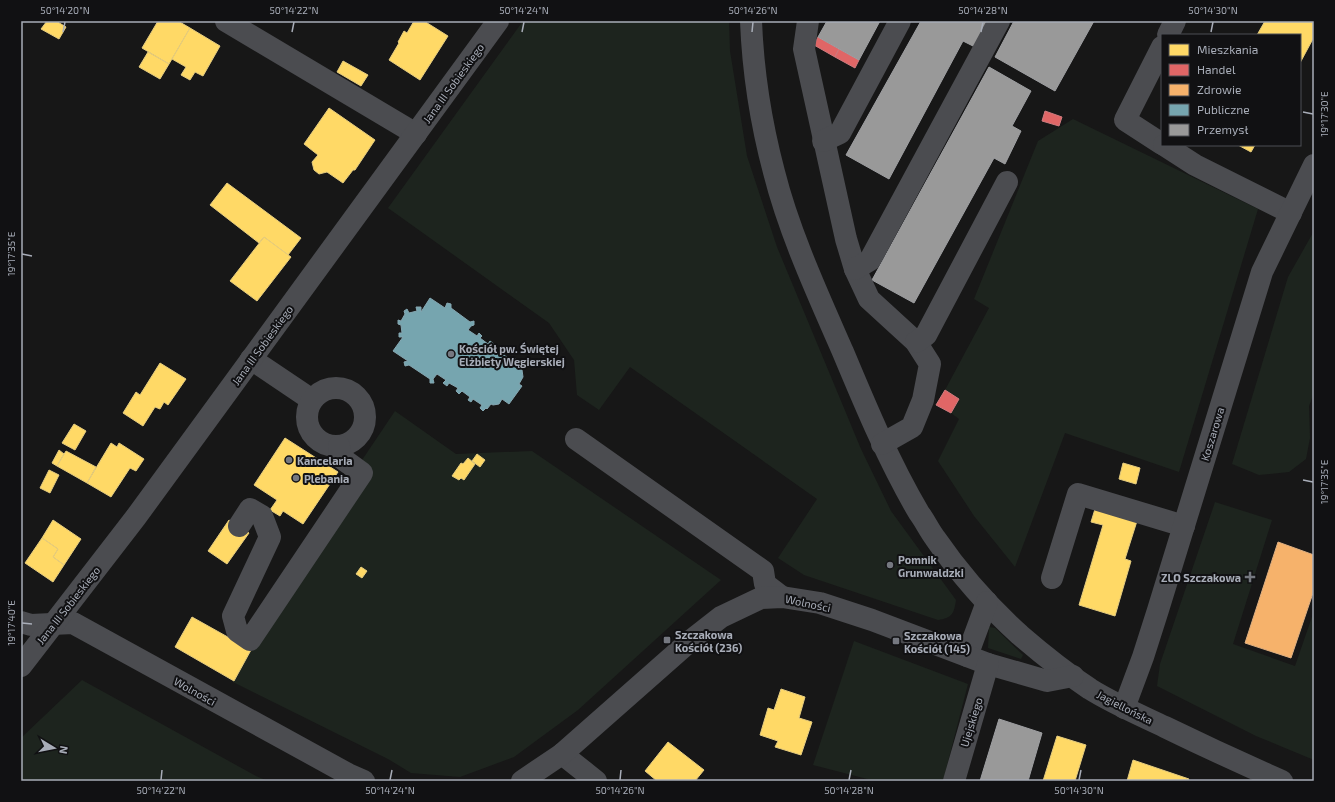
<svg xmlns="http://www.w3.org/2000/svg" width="1335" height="802" font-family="'Exo 2',sans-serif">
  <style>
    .green { fill: #1d241e }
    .homes { fill: #ffd966; stroke: #e5cc7f }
    .shops { fill: #e06666; stroke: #cf7b7f }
    .health { fill: #f6b26b; stroke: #dfb082 }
    .public { fill: #76a5af; stroke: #85a7b2 }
    .industry { fill: #999; stroke: #9e9fa2 }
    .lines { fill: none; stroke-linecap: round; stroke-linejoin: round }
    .minor { stroke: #4b4c50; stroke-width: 22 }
    .ticks { fill: none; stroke: #a8adb8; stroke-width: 1.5 }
    .poi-dot { fill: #757880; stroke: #111113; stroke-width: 1.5 }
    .labels { text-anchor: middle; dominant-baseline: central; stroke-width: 4; stroke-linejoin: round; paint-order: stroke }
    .street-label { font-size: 11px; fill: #a8adb8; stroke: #111113 }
    .poi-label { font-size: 11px; font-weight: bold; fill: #a8adb8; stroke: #111113; text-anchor: start }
    .neatline { fill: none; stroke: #a8adb8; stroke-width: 1.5 }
    .ticks-label { font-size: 10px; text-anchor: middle; fill: #a8adb8 }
  </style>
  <rect width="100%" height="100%" fill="#171717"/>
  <g class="green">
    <path d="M 523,21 L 729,21 L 730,51 L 747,156 L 777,247 L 861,449 L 891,511 L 956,600 C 954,614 952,618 938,620 L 804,575 L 778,558 L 817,499 L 630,367 L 599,410 L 577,395 L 574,360 L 549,323 L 388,208 Z"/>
    <path d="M 1073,119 L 1258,209 L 1179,472 L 1065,433 L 1015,567 L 974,516 L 938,461 L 959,419 L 951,413 L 959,399 L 945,390 L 989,308 L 974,299 L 1038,141 Z"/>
    <path d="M 1314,231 L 1314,393 L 1309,406 L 1310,438 L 1306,459 L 1289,472 L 1259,475 L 1232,464 L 1288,277 Z"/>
    <path d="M 395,411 L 456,454 L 532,451 L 721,580 L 578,710 L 514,757 L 460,777 L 411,773 L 388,759 L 233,682 L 251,650 L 239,643 Z"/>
    <path d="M 1215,502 L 1272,520 L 1233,644 L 1295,666 L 1314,611 L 1314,760 L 1256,736 L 1157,686 L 1160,664 Z"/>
    <path d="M 989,627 L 995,628 L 1023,655 L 1021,659 L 988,648 Z"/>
    <path d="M 854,641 L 968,684 L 943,781 L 875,781 L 813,765 Z"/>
    <path d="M 82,680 L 256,776 L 268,781 L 21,781 L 21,738 Z"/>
  </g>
  <g class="homes">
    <path d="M 47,21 L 56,21 L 66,27 L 59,39 L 41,29 Z"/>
    <path d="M 158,21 L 178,21 L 190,28 L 169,64 L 142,48 Z"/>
    <path d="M 414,21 L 424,21 L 448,36 L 420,80 L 389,60 L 399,43 L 398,42 L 404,31 L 407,33 Z"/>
    <path d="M 1265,21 L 1314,21 L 1314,37 L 1300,63 L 1300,35 L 1257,35 Z"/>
    <path d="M 190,28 L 220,46 L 203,76 L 195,72 L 190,80 L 181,75 L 186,67 L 172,59 Z"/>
    <path d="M 148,52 L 169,64 L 160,79 L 139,67 Z"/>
    <path d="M 343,61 L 368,75 L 361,86 L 337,72 Z"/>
    <path d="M 329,108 L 375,140 L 355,170 L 353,170 L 343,183 L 327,172 L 319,174 L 314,170 L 312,162 L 318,155 L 304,144 Z"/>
    <path d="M 1238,145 L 1255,145 L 1251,152 Z"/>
    <path d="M 227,183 L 301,238 L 288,255 L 264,237 L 259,243 L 210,205 Z"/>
    <path d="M 264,237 L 291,257 L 257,301 L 230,281 Z"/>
    <path d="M 160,363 L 186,379 L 168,405 L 164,402 L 160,409 L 155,407 L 143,426 L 123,413 L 136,392 L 140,395 Z"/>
    <path d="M 74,424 L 86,431 L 75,450 L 62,443 Z"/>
    <path d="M 285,438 L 338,472 L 303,524 L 283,511 L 280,516 L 270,510 L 277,500 L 254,485 Z"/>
    <path d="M 111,443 L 117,447 L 119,443 L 144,459 L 136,471 L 130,468 L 111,497 L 87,483 Z"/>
    <path d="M 59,450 L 64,454 L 57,466 L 52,463 Z"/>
    <path d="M 66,451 L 96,467 L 87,483 L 57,466 Z"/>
    <path d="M 477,454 L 485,460 L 480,467 L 472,461 Z"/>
    <path d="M 468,458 L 475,464 L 464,480 L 461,478 L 459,480 L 452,476 L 461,463 L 463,464 Z"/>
    <path d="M 1123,463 L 1140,468 L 1136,484 L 1119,479 Z"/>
    <path d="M 49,470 L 59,475 L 50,493 L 40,488 Z"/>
    <path d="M 1095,509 L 1137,521 L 1125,559 L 1131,561 L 1115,616 L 1079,605 L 1103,525 L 1091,522 Z"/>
    <path d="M 53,520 L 81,539 L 64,565 L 53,557 L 58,549 L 42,538 Z"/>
    <path d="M 229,520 L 249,533 L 227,564 L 208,551 Z"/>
    <path d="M 42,538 L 58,549 L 53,557 L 64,565 L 53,582 L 25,563 Z"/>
    <path d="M 361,567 L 367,571 L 362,578 L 356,574 Z"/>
    <path d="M 192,617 L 251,650 L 234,681 L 175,647 Z"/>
    <path d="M 781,689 L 805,697 L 799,718 L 812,722 L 801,755 L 775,747 L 778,741 L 760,735 L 768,708 L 774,710 Z"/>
    <path d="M 1057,736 L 1086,745 L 1075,781 L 1043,781 Z"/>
    <path d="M 668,742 L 704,770 L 695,781 L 657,781 L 645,771 Z"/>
    <path d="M 1133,760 L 1189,779 L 1188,781 L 1127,781 Z"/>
  </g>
  <g class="shops">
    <path d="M 818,37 L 839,49 L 835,57 L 814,45 Z"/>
    <path d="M 839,49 L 859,60 L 855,68 L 835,57 Z"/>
    <path d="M 1045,111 L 1062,117 L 1059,126 L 1042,121 Z"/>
    <path d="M 945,390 L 959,399 L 951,413 L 936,405 Z"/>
  </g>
  <path class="health" d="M 1278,542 L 1314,555 L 1314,590 L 1291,658 L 1245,643 Z"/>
  <path class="public" d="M 430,298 L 445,308 L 447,303 L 451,304 L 451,308 L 470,322 L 474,321 L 474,325 L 471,326 L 468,330 L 477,336 L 479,333 L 482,336 L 480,338 L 488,344 L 490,341 L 494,344 L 491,347 L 501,353 L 503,350 L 506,352 L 504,355 L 513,362 L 515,358 L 518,361 L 517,366 L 522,370 L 523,377 L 519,384 L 522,386 L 509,404 L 502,399 L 499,404 L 493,405 L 491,404 L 487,409 L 486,408 L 483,411 L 480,408 L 482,405 L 473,399 L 471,402 L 468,400 L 470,397 L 462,391 L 459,394 L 456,391 L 458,388 L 449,383 L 447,386 L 443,383 L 446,380 L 437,374 L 433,379 L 434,383 L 430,383 L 430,379 L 409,365 L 405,366 L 404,362 L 408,361 L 393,351 L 403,337 L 399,337 L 399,333 L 402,333 L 401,325 L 398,324 L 398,320 L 401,321 L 405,314 L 404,311 L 407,309 L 409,313 L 417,311 L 416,307 L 421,307 L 421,312 Z"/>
  <g class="industry">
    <path d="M 827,21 L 880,21 L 859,60 L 818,37 Z"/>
    <path d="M 921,21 L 989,21 L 975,47 L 963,41 L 889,179 L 846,155 Z"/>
    <path d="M 1014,21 L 1094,21 L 1055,91 L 995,57 Z"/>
    <path d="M 989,67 L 1031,91 L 1012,126 L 1021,131 L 1005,164 L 994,158 L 914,303 L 872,280 Z"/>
    <path d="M 999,719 L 1042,733 L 1028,781 L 980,781 Z"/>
  </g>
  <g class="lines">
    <g class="minor">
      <path d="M 226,21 L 416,134"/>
      <path d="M 751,21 C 753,72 761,123 774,172 C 789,232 818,295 843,352 C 866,407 889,462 919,513 C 925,521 929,530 935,538 C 959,573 988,606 1020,635 C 1042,654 1066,673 1090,689 C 1114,704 1140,715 1165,727 C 1204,746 1243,764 1282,781"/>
      <path d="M 808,21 L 804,49 L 846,239 L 855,269 L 869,299 L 916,342 L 930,364 L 923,400 L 912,427 L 882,444"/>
      <path d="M 1168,35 L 1175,21"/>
      <path d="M 1162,47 L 1125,120 L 1162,144"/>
      <path d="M 823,141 L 840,133 L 900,21"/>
      <path d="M 1164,145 L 1195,165 L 1291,213"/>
      <path d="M 855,269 L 870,260 L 999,21"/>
      <path d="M 916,342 L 926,335 L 1007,182"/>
      <path d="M 251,359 L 312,400"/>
      <circle cx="336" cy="417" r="29"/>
      <path d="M 576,439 L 763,571 L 765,584 L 782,597"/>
      <path d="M 239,526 L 250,509 L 262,516 L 270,537 L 233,616 L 237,631 L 250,640 L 362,473 L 340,457 L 339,446"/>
      <path d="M 1052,578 L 1078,494 L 1184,526"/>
      <path d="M 21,622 L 31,625 L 73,623 L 348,774 L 364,781"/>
      <path d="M 967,656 L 987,602"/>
      <path d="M 21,666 L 136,517 L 498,21"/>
      <path d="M 1124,708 L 1143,657 L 1158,610 L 1262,272 L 1314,165"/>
      <path d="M 562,754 L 596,781"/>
      <path d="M 522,781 L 562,754 L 689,642 L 721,617 L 761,598 L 782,597 L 820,603 L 872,620 L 988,664 L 1047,681 L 1073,676"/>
      <path d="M 954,781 L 988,664"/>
    </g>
  </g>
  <path class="ticks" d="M 63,32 L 65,22M 292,32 L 294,22M 522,32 L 524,22M 752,32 L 753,22M 981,32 L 983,22M 1211,32 L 1213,22M 1303,112 L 1313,114M 22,254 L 32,256M 1303,480 L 1313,482M 22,623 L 32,624M 161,780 L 162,770M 390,780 L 392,770M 620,780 L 621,770M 849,780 L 851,770M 1079,780 L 1081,770"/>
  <g class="poi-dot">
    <circle cx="451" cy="354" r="4"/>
    <circle cx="289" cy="460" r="4"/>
    <circle cx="296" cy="478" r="4"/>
    <circle cx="890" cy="565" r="4"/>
    <path d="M1248 571h4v4h4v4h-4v4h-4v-4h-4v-4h4z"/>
    <rect x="663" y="636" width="8" height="8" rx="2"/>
    <rect x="892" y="637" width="8" height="8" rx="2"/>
  </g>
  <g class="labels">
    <g class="street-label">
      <text transform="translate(453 83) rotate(-54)">Jana III Sobieskiego</text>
      <text transform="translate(262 345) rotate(-54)">Jana III Sobieskiego</text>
      <text transform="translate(1212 434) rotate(-73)">Koszarowa</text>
      <text transform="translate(808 603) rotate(12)">Wolności</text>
      <text transform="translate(68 605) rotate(-52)">Jana III Sobieskiego</text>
      <text transform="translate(195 691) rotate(29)">Wolności</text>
      <text transform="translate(1125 707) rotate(27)">Jagiellońska</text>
      <text transform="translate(971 722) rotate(-73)">Ujejskiego</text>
    </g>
    <g class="poi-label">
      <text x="459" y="348">Kościół pw. Świętej<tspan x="459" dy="13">Elżbiety Węgierskiej</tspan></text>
      <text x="297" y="460">Kancelaria</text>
      <text x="304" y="478">Plebania</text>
      <text x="898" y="559">Pomnik<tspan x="898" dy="13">Grunwaldzki</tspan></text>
      <text x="1241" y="577" text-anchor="end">ZLO Szczakowa</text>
      <text x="675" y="634">Szczakowa<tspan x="675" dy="13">Kościół (236)</tspan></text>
      <text x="904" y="635">Szczakowa<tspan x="904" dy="13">Kościół (145)</tspan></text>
    </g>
  </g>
  <rect width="1335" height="802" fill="none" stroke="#111113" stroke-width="44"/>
  <rect x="1161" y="34" width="140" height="112" fill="#111113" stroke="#4d4f55"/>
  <rect x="1169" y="44" width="20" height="12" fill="#ffd966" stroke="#4d4f55"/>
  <text x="1197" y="54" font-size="12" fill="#a8adb8">Mieszkania</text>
  <rect x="1169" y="64" width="20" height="12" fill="#e06666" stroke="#4d4f55"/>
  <text x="1197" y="74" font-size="12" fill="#a8adb8">Handel</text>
  <rect x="1169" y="84" width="20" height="12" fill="#f6b26b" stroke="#4d4f55"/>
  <text x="1197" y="94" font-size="12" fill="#a8adb8">Zdrowie</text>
  <rect x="1169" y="104" width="20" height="12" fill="#76a5af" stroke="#4d4f55"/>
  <text x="1197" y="114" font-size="12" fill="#a8adb8">Publiczne</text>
  <rect x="1169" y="124" width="20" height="12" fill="#999999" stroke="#4d4f55"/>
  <text x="1197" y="134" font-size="12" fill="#a8adb8">Przemysł</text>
  <g transform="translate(54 748) rotate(100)" stroke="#111113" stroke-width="3" paint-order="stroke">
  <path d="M0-3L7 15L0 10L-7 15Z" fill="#a8adb8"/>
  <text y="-6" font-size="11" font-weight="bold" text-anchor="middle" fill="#a8adb8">N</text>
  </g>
  <rect x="22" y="22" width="1291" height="758" class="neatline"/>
  <g class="ticks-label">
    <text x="65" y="14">50°14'20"N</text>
    <text x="294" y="14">50°14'22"N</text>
    <text x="524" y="14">50°14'24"N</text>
    <text x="753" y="14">50°14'26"N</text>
    <text x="983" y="14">50°14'28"N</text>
    <text x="1213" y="14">50°14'30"N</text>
    <text transform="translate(1324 114) rotate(-90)" y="4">19°17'30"E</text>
    <text transform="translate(11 254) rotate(-90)" y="4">19°17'35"E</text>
    <text transform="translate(1324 482) rotate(-90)" y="4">19°17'35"E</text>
    <text transform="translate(11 623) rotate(-90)" y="4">19°17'40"E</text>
    <text x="161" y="794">50°14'22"N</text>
    <text x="390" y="794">50°14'24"N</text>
    <text x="620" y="794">50°14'26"N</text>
    <text x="849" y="794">50°14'28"N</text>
    <text x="1079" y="794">50°14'30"N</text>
  </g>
</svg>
